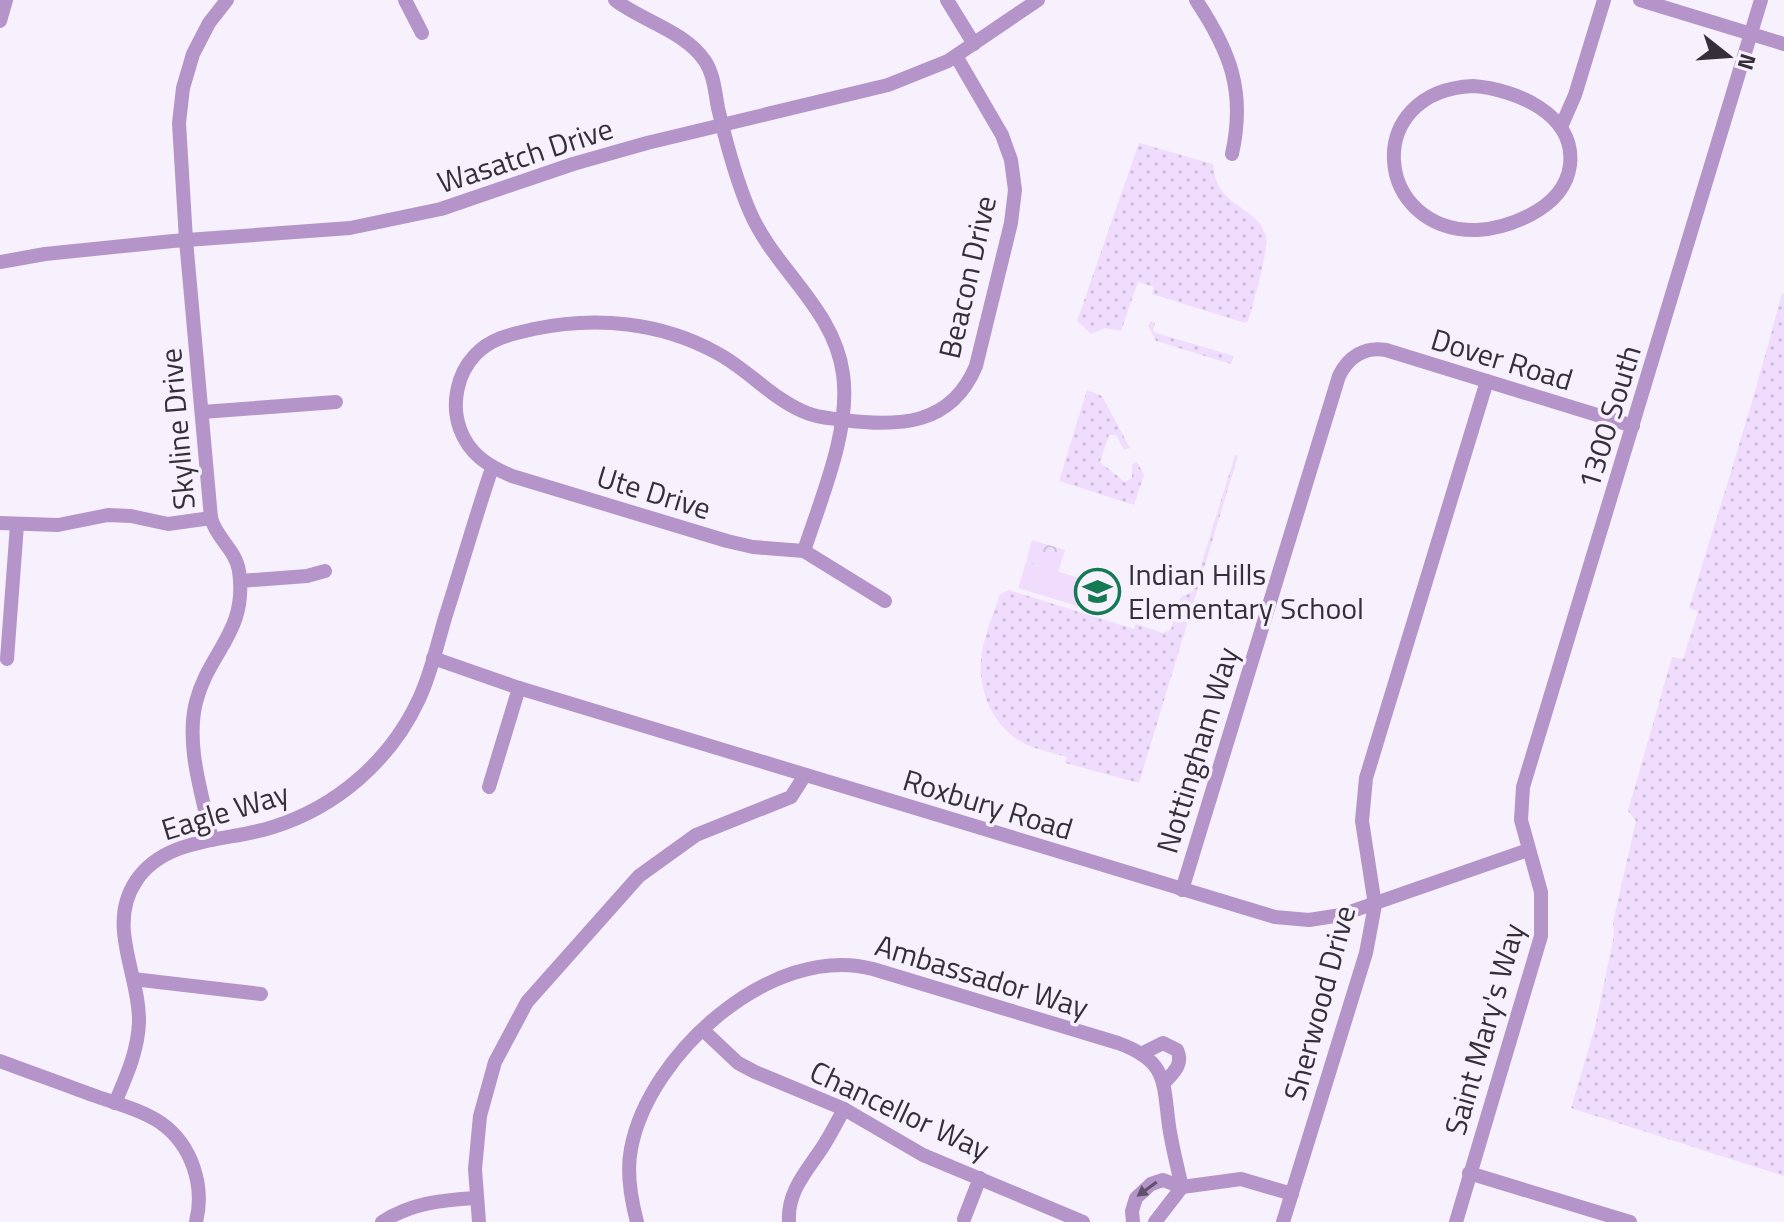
<svg xmlns="http://www.w3.org/2000/svg" width="1784" height="1222" font-family="'Titillium Web',sans-serif">
  <style>
    .grass { fill: url(#grass-dots) }
    .park { fill: url(#park-crowns) }
    .pitch { fill: #f0ddfe }
    .lines { fill: none; stroke-linecap: round; stroke-linejoin: round }
    .minor { stroke: #b494c9; stroke-width: 14 }
    .oneway { fill: #61526b }
    .labels { text-anchor: middle; dominant-baseline: central; stroke-width: 7; stroke-linejoin: round; paint-order: stroke }
    .street-label { font-size: 30px; fill: #342f38; stroke: #f7f0fd }
    .poi-label { font-size: 30px; fill: #342f38; stroke: #f7f0fd; text-anchor: start }
  </style>
  <defs>
    <pattern id="grass-dots" width="8" height="8" patternUnits="userSpaceOnUse" patternTransform="scale(2)"><rect width="8" height="8" fill="#f0ddfe"/><path d="M2 2h.1M6 6h.1" fill="none" stroke="#cebeda" stroke-width="1.8" stroke-linecap="round"/></pattern>
    <pattern id="park-crowns" width="20" height="18" patternUnits="userSpaceOnUse" patternTransform="scale(2)"><rect width="20" height="18" fill="#f0ddfe"/><path d="M2 6a3 3 0 1 1 6 0M12 15a3 3 0 1 1 6 0" fill="none" stroke="#cebeda"/></pattern>
  </defs>
  <rect width="100%" height="100%" fill="#f7f0fd"/>
  <g class="grass">
    <path d="M 1139,143 L 1213,164 C 1216,209 1258,205 1266,236 C 1269,250 1253,305 1248,321 L 1245,323 L 1152,294 L 1154,287 L 1138,282 L 1121,331 L 1105,328 L 1091,334 L 1077,321 Z"/>
    <path d="M 1782,293 L 1784,294 L 1784,1176 L 1571,1108 L 1595,1027 L 1614,935 L 1613,922 L 1636,821 L 1628,811 L 1672,657 L 1683,659 L 1698,611 L 1689,608 C 1721,503 1755,398 1782,293 Z"/>
    <path d="M 1151,321 L 1155,323 L 1153,332 L 1234,356 L 1231,364 L 1156,341 L 1148,326 Z"/>
    <path d="M 1087,390 L 1102,396 L 1130,448 L 1124,450 L 1116,435 L 1109,435 L 1100,462 L 1125,482 L 1132,478 L 1132,464 L 1137,462 L 1144,475 L 1134,505 L 1059,481 Z"/>
    <path d="M 1235,455 L 1238,456 L 1139,783 L 1065,763 L 1067,757 C 1053,753 1038,750 1025,744 C 995,729 978,693 981,660 C 983,638 993,615 1000,594 L 1009,590 L 1134,629 L 1136,624 L 1163,633 L 1171,629 L 1181,597 L 1193,591 Z"/>
  </g>
  <path class="park" d="M 1032,540 L 1065,550 L 1058,572 L 1026,562 Z"/>
  <path class="pitch" d="M 1026,562 L 1109,587 L 1101,613 L 1018,588 Z"/>
  <g class="lines">
    <g class="minor">
      <path d="M 405,0 L 422,33"/>
      <path d="M 615,0 C 642,21 685,31 705,61 C 714,75 715,92 718,108 C 726,142 736,180 750,212 C 775,270 834,308 843,374 C 851,430 821,498 804,551"/>
      <path d="M 947,0 L 974,44"/>
      <path d="M 1196,0 C 1230,51 1246,91 1232,154"/>
      <path d="M 1640,0 L 1784,44"/>
      <path d="M 0,21 L 6,0"/>
      <path d="M 1473,86 C 1515,89 1576,114 1570,165 C 1567,189 1551,204 1530,215 C 1514,223 1496,229 1477,230 C 1373,232 1361,91 1473,86 Z"/>
      <path d="M 1561,127 L 1575,95 L 1604,0"/>
      <path d="M 0,262 L 45,254 L 173,241 L 350,228 L 441,209 L 573,164 L 647,143 L 888,85 L 948,61 L 1038,0"/>
      <path d="M 202,412 L 336,402"/>
      <path d="M 0,523 L 58,525 L 108,515 L 131,516 L 168,524 L 211,518"/>
      <path d="M 240,581 L 307,576 L 325,571"/>
      <path d="M 885,601 L 804,551 L 753,547 L 727,541 L 512,476 C 488,466 469,454 460,429 C 451,404 457,374 475,355 C 491,338 512,334 534,329 C 596,316 661,322 717,353 C 749,370 773,400 807,413 C 819,418 831,418 843,420 C 898,427 951,426 976,366 L 1011,223 L 1015,190 L 1011,160 L 1002,135 L 956,56"/>
      <path d="M 433,658 L 519,688 L 1275,917 L 1309,920 L 1341,915 L 1528,850"/>
      <path d="M 7,659 L 17,525"/>
      <path d="M 489,787 L 519,688"/>
      <path d="M 212,840 C 203,797 185,746 196,702 C 209,651 248,632 239,571 C 236,550 216,538 211,518 L 186,240 L 179,123 L 183,88 L 193,54 L 209,23 L 227,0"/>
      <path d="M 1182,890 L 1339,376 C 1348,357 1365,346 1386,350 L 1633,426"/>
      <path d="M 133,979 L 261,994"/>
      <path d="M 704,1031 L 738,1063 L 755,1072 L 844,1109 L 923,1155 L 1083,1222"/>
      <path d="M 1141,1054 L 1163,1043 L 1177,1050 C 1184,1064 1173,1073 1164,1083"/>
      <path d="M 0,1061 C 29,1072 58,1082 87,1093 C 111,1102 140,1109 161,1123 C 192,1145 205,1186 196,1222"/>
      <path d="M 115,1103 C 126,1077 138,1051 139,1022 C 140,975 106,926 136,881 C 166,836 228,842 273,827 C 337,807 391,760 419,699 C 431,674 437,645 445,618 C 461,568 475,518 492,468"/>
      <path d="M 1469,1173 L 1630,1222"/>
      <path d="M 964,1219 L 980,1178"/>
      <path d="M 382,1222 C 411,1203 442,1200 476,1198"/>
      <path d="M 479,1222 L 475,1169 L 480,1116 L 495,1062 L 527,1002 L 639,876 L 696,835 L 791,797 L 805,775"/>
      <path d="M 637,1222 C 631,1199 626,1173 631,1149 C 648,1055 772,942 873,969 L 1118,1043 C 1168,1061 1163,1082 1169,1126 C 1172,1146 1177,1166 1182,1187"/>
      <path d="M 789,1222 C 787,1192 806,1172 822,1148 C 830,1136 837,1122 844,1109"/>
      <path d="M 1133,1222 L 1132,1211 L 1136,1198 L 1151,1184 L 1163,1180 L 1182,1187 L 1241,1179 L 1292,1194"/>
      <path d="M 1155,1222 L 1182,1187"/>
      <path d="M 1283,1222 L 1366,953 L 1375,905 L 1362,821 L 1366,778 L 1487,381"/>
      <path d="M 1456,1222 L 1541,936 L 1541,892 L 1521,820 L 1523,787 L 1761,0"/>
    </g>
  </g>
  <defs><path id="oneway-solid" d="M-6-.8H1V-3.2L6.5 0L1 3.2V.8H-6Z" transform="scale(2)"/></defs>
  <use class="oneway" href="#oneway-solid" transform="translate(1147 1189) rotate(144)"/>
  <defs>
    <symbol id="school-ring" viewBox="-11 -11 22 22"><circle r="9.5" fill="#f7f0fd" stroke="#147a53" stroke-width="1.5"/><path d="M0-5L7-2L0 1L-7-2ZM-4 1L0 2.5L4 1V4Q0 6-4 4Z" fill="#147a53"/></symbol>
  </defs>
  <g fill-rule="evenodd">
    <use href="#school-ring" x="1072" y="566" width="51" height="51"/>
  </g>
  <g class="labels">
    <g class="street-label">
      <text transform="translate(525 155) rotate(-18)">Wasatch Drive</text>
      <text transform="translate(967 277) rotate(-77)">Beacon Drive</text>
      <text transform="translate(1502 359) rotate(17)">Dover Road</text>
      <text transform="translate(1609 417) rotate(-73)">1300 South</text>
      <text transform="translate(177 429) rotate(-95)">Skyline Drive</text>
      <text transform="translate(654 492) rotate(17)">Ute Drive</text>
      <text transform="translate(1197 750) rotate(-73)">Nottingham Way</text>
      <text transform="translate(988 804) rotate(17)">Roxbury Road</text>
      <text transform="translate(225 811) rotate(-17)">Eagle Way</text>
      <text transform="translate(982 976) rotate(17)">Ambassador Way</text>
      <text transform="translate(1319 1003) rotate(-75)">Sherwood Drive</text>
      <text transform="translate(1484 1029) rotate(-74)">Saint Mary's Way</text>
      <text transform="translate(900 1110) rotate(25)">Chancellor Way</text>
    </g>
    <g class="poi-label">
      <text x="1128" y="574">Indian Hills<tspan x="1128" dy="34">Elementary School</tspan></text>
    </g>
  </g>
  <g transform="translate(1728 56) rotate(107)" stroke="#f7f0fd" stroke-width="6" paint-order="stroke">
  <path d="M0-6L14 30L0 20L-14 30Z" fill="#342f38"/>
  <text y="-12" font-size="22" font-weight="bold" text-anchor="middle" fill="#342f38">N</text>
  </g>
</svg>
